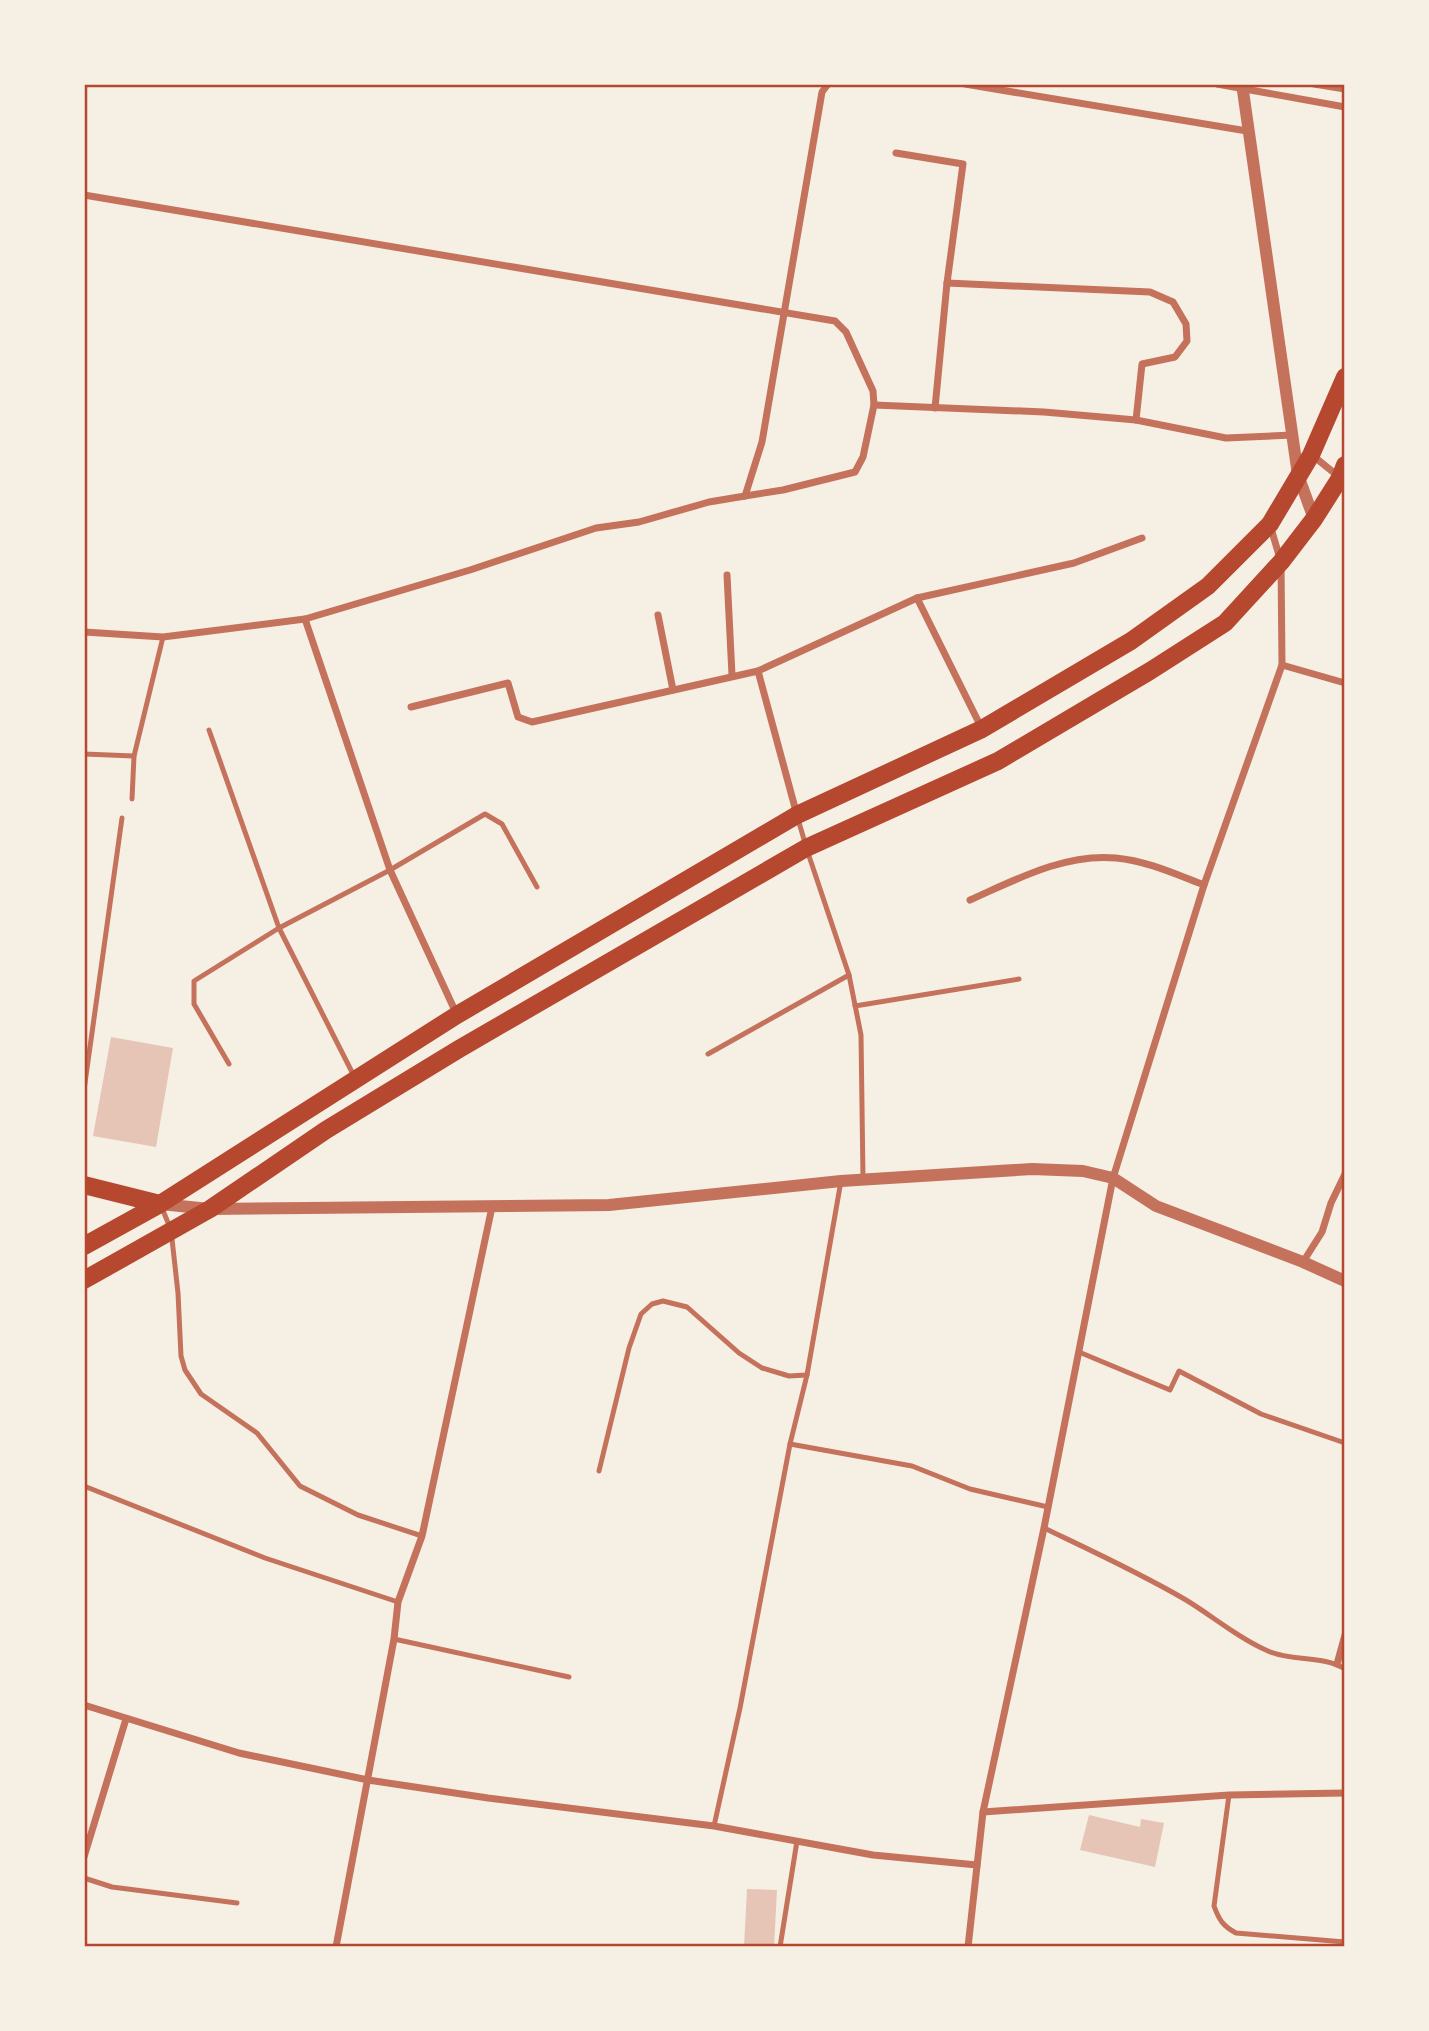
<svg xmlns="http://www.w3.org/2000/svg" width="1429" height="2031" font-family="Ubuntu,sans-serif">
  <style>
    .building { fill: #e6c5b7 }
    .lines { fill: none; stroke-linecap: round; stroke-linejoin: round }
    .service { stroke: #c5725c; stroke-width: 5 }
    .minor { stroke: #c5725c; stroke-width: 7 }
    .tertiary { stroke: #c5725c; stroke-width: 12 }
    .primary { stroke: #b5482f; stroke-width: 18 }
    .neatline { fill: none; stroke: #b5482f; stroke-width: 2.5 }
  </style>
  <rect width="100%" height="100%" fill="#f6efe4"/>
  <g class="building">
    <path d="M 111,1037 L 173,1048 L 156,1147 L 93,1136 Z"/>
    <path d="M 1089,1815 L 1140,1827 L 1141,1819 L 1164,1823 L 1155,1867 L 1080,1850 Z"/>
    <path d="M 747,1889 L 777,1890 L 774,1947 L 744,1947 Z"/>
  </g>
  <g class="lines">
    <g class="service">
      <path d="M 209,730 L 279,928 L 355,1078"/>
      <path d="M 84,754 L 134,756"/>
      <path d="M 132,799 L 134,756 L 163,637"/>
      <path d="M 798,819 L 805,843"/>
      <path d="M 808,853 L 849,975 L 861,1035 L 863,1178"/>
      <path d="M 855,1006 L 1019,979"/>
      <path d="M 708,1054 L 849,975"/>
      <path d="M 229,1064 L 194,1004 L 194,981 L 279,928 L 390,870 L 485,814 L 502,824 L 537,887"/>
      <path d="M 84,1090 L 122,818"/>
      <path d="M 162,1208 L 171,1230 L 178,1293 L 181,1356 L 185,1370 L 201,1394 L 257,1433 L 300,1486 L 358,1515 L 422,1536"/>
      <path d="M 1079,1352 L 1170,1390 L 1179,1371 L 1261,1414 L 1345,1443"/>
      <path d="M 790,1444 L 912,1466 L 970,1489 L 1048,1507"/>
      <path d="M 599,1471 L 629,1348 L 641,1314 L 652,1304 L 663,1301 L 687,1307 L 739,1353 L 762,1368 L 789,1376 L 807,1375"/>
      <path d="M 84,1486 L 265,1558 L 398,1602"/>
      <path d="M 1044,1528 C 1092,1551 1140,1573 1186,1600 C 1214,1617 1238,1638 1268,1651 C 1292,1662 1323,1655 1345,1669"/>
      <path d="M 394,1639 L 569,1677"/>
      <path d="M 1229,1795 L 1214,1906 C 1219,1920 1223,1926 1236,1933 L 1345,1942"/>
      <path d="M 714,1826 L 740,1708 L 790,1444 L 807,1375 L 841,1181"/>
      <path d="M 84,1878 L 112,1887 L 237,1903"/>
      <path d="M 780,1947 L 797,1841"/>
    </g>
    <g class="minor">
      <path d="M 965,84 L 1247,131"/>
      <path d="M 1217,84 L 1345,107"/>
      <path d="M 1314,84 L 1345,89"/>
      <path d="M 896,153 L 963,164 L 947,283 L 935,408"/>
      <path d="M 84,195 L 835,321 L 846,332 L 873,391 L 874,405 L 863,457 L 855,472 L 783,490 L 745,496"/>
      <path d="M 947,283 L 1150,292 L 1173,302 L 1186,324 L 1187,341 L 1175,357 L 1142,364 L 1136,420"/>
      <path d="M 874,405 L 1044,412 L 1136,420 L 1226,438 L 1292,435"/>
      <path d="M 1312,455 L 1338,476"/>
      <path d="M 727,575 L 732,675"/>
      <path d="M 917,598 L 982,729"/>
      <path d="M 658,615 L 673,690"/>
      <path d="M 305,619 L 390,870 L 457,1015"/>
      <path d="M 84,632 L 163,637 L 305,619 L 470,570 L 596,528 L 639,522 L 709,502 L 745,496 L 762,442 L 822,92 L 828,84"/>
      <path d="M 1282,665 L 1345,683"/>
      <path d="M 758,671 L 797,815"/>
      <path d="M 411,707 L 508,683 L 518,717 L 532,722 L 758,671 L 917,598 L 1074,563 L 1142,538"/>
      <path d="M 970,900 C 1015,880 1065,853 1116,858 C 1147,861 1175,874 1204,885"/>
      <path d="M 1303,1262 L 1322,1232 L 1331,1203 L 1345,1174"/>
      <path d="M 1337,1664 L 1345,1635"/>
      <path d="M 84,1705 L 239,1753 L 368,1780 L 488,1798 L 714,1826 L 873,1855 L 977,1865"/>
      <path d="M 983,1812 L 1229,1795 L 1345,1793"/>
      <path d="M 84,1857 L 126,1719"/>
      <path d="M 336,1947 L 394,1639 L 398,1602 L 422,1536 L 492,1207"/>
      <path d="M 968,1947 L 983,1812 L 1044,1528 L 1113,1178 L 1204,885 L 1282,665 L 1281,562 L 1270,525"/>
    </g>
    <g class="tertiary">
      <path d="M 1242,84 L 1298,475 L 1314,519"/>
      <path d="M 160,1204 L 210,1209 L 609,1205 L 841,1181 L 1032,1169 L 1083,1171 L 1113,1178 L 1156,1206 L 1303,1262 L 1345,1281"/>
    </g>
    <g class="primary">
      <path d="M 84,1185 L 160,1204"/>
      <path d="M 84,1246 L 160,1204 L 457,1015 L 797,815 L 982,729 L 1131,641 L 1208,586 L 1270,524 L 1311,455 L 1345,377"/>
      <path d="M 84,1280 L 210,1209 L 326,1130 L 459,1049 L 806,848 L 998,761 L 1150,671 L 1225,623 L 1281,562 L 1314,519 L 1340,478 L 1345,465"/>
    </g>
  </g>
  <rect width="1429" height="2031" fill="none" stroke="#f6efe4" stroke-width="172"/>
  <rect x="86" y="86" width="1257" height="1859" class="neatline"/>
</svg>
